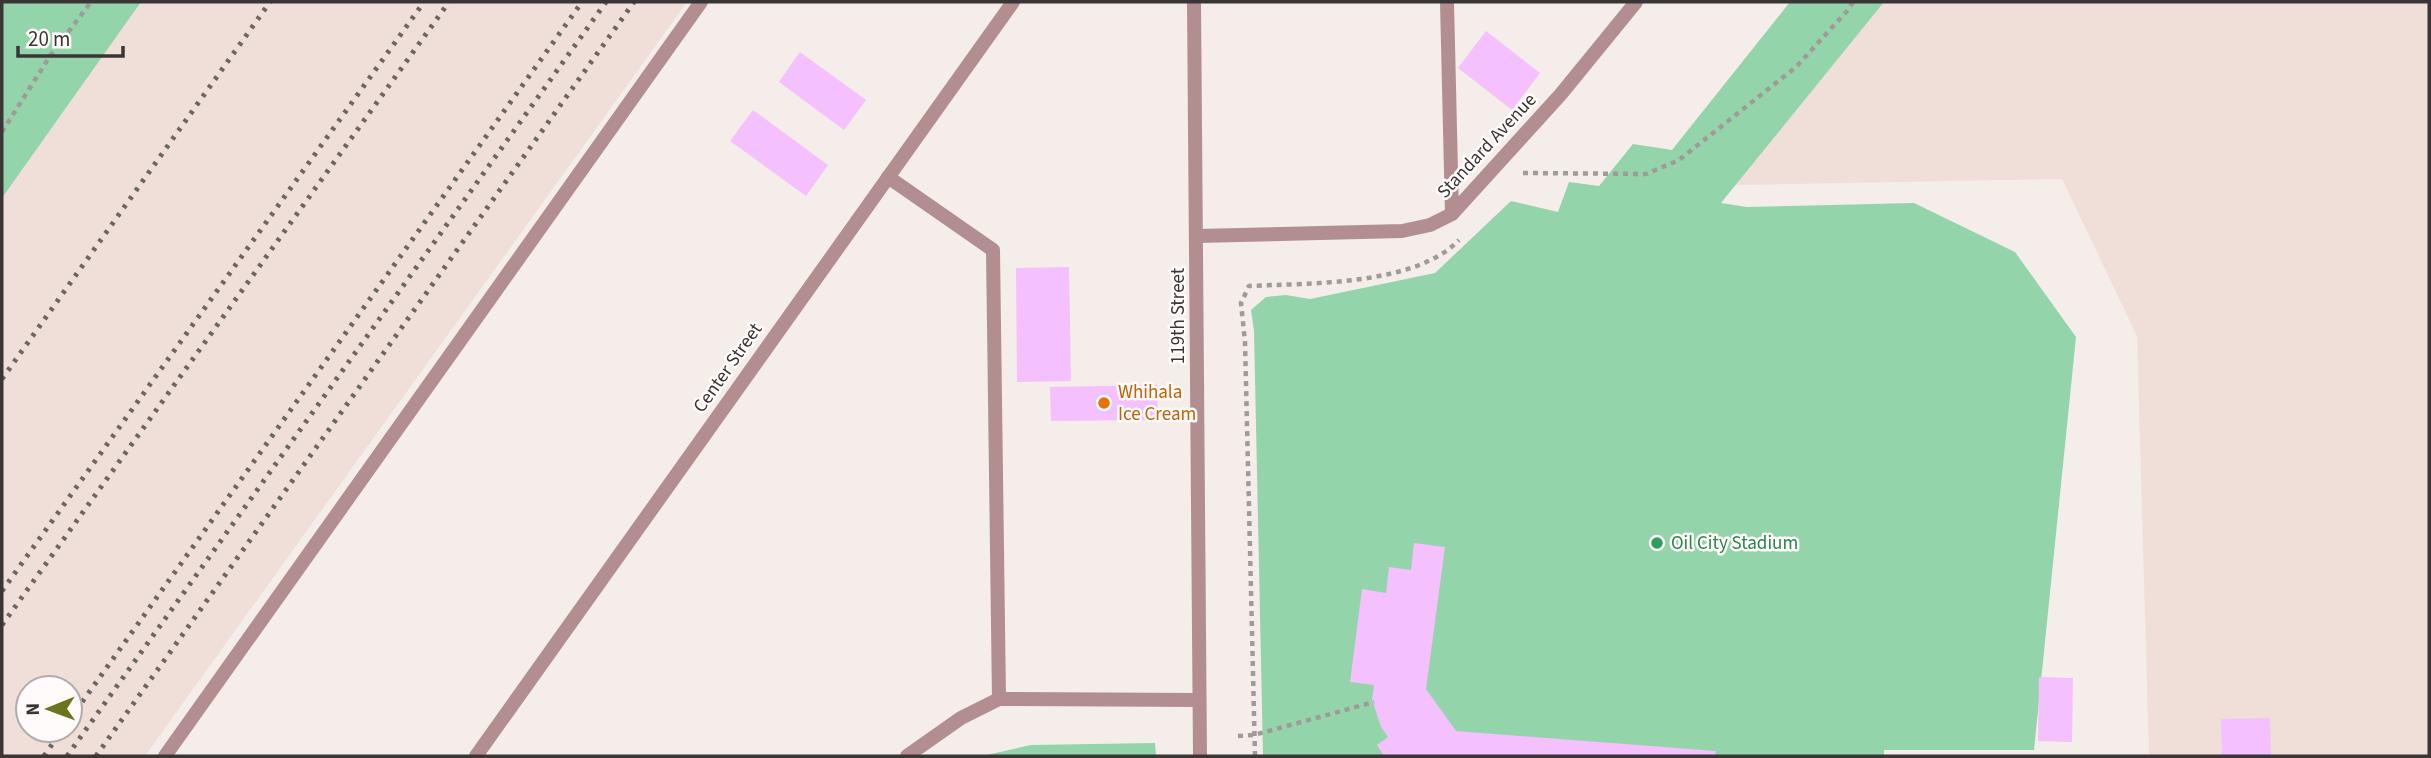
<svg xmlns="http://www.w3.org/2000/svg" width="2431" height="758" font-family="'Source Sans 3',sans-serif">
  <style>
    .built { fill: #efdfd8; fill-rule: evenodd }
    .green { fill: #94d4ab }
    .building { fill: #f4c0fd }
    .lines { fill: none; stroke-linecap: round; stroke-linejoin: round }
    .path { stroke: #a09a98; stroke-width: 4.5; stroke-dasharray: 5 5; stroke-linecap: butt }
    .service { stroke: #b38e91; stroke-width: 14 }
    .minor { stroke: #b38e91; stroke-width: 14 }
    .tertiary { stroke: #b38e91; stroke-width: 14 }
    .rail { stroke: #6b6664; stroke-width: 5; stroke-dasharray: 3.5 7; stroke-linecap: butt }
    .food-dot { fill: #e8710a; stroke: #fffbfa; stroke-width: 2.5 }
    .leisure-dot { fill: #2e9e5b; stroke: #fffbfa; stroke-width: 2.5 }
    .labels { text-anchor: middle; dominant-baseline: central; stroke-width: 5; stroke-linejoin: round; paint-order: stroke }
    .street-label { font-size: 19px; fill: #3a3635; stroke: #fffbfa }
    .food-label { font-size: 19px; fill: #c56008; stroke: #fffbfa; text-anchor: start }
    .leisure-label { font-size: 19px; fill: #27864d; stroke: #fffbfa; text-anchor: start }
  </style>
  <rect width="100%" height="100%" fill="#f5ede9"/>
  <g class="built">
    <path d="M 141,2 L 687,2 L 145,756 L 2,756 L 2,198 ZM 28,688 L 70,688 L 70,730 L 28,730 Z"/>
    <path d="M 1884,2 L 2429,2 L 2429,756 L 2149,756 L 2137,336 L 2062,179 L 1735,185 Z"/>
  </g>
  <g class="green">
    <path d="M 2,2 L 141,2 L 2,198 Z"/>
    <path d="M 1790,2 L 1884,2 L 1721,203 L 1747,207 L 1914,203 L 2015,252 L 2076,337 L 2034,750 L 1884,750 L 1884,756 L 1263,756 L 1254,331 L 1251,310 L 1266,297 L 1286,295 L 1310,299 L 1435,273 L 1511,201 L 1558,212 L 1569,182 L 1599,186 L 1633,144 L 1672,150 Z"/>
    <path d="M 1155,743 L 1156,756 L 982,756 L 1031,745 Z"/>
  </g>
  <g class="building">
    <path d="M 1486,31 L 1540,73 L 1512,110 L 1458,68 Z"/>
    <path d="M 800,52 L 866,100 L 844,130 L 779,82 Z"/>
    <path d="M 753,110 L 828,165 L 806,196 L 730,141 Z"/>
    <path d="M 1069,267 L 1071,381 L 1017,382 L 1016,268 Z"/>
    <path d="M 1157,385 L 1158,420 L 1051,421 L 1050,387 Z"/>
    <path d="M 1414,543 L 1445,547 L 1426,689 L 1456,731 L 1716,751 L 1715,756 L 1384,756 L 1377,745 L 1388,737 L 1381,727 L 1372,699 L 1374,685 L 1350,682 L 1362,589 L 1386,593 L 1389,567 L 1411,570 Z"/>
    <path d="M 2039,677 L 2073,678 L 2072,742 L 2038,741 Z"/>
    <path d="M 2270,718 L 2271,756 L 2222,756 L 2221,719 Z"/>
  </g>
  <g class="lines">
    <g class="path">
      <path d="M 2,132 L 50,56 L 91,2"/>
      <path d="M 1523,173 L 1646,174 L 1679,160 L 1796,67 L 1847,11 L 1853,2"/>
      <path d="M 1238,736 L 1254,735 L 1374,702"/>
      <path d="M 1255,756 L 1245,342 L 1241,303 L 1249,286 C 1309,283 1415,286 1459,240"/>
    </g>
    <g class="service">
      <path d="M 1447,2 L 1452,214"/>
      <path d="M 888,177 L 993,250 L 999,699"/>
      <path d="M 165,756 L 701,2"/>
    </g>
    <g class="minor">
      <path d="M 1197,236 L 1402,231 L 1430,225 L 1452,214 L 1561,94 L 1636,2"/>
      <path d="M 476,756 L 1013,2"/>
      <path d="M 907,756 L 961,718 L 999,699 L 1199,700"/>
    </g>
    <path class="tertiary" d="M 1194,2 L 1200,756"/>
    <g class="rail">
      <path d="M 2,379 L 270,2"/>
      <path d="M 2,591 L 424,2"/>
      <path d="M 2,625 L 449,2"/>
      <path d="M 70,719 L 582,2"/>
      <path d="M 44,756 L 62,730"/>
      <path d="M 67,756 L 606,2"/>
      <path d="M 96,756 L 634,2"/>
    </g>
  </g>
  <circle class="food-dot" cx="1104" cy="403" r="7"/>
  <circle class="leisure-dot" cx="1657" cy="543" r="7"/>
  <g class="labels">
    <g class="street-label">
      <text transform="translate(1487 146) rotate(-47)">Standard Avenue</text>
      <text transform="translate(1178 316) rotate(-90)">119th Street</text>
      <text transform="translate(728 368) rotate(-55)">Center Street</text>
    </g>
    <g class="food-label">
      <text x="1118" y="392">Whihala<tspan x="1118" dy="22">Ice Cream</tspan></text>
    </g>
    <g class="leisure-label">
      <text x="1671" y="543">Oil City Stadium</text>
    </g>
  </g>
  <rect width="2431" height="758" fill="none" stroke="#3a3635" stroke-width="7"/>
  <g transform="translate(49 709) rotate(269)"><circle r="33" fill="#fffbfa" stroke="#b0acab" stroke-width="2"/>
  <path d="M0-5L12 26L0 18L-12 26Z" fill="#6c751e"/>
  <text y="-10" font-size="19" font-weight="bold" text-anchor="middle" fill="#3a3635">N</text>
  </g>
  <path d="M18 46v10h105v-10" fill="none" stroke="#3a3635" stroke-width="3.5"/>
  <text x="28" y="46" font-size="21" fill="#3a3635" stroke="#fffbfa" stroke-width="5" paint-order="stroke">20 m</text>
</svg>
